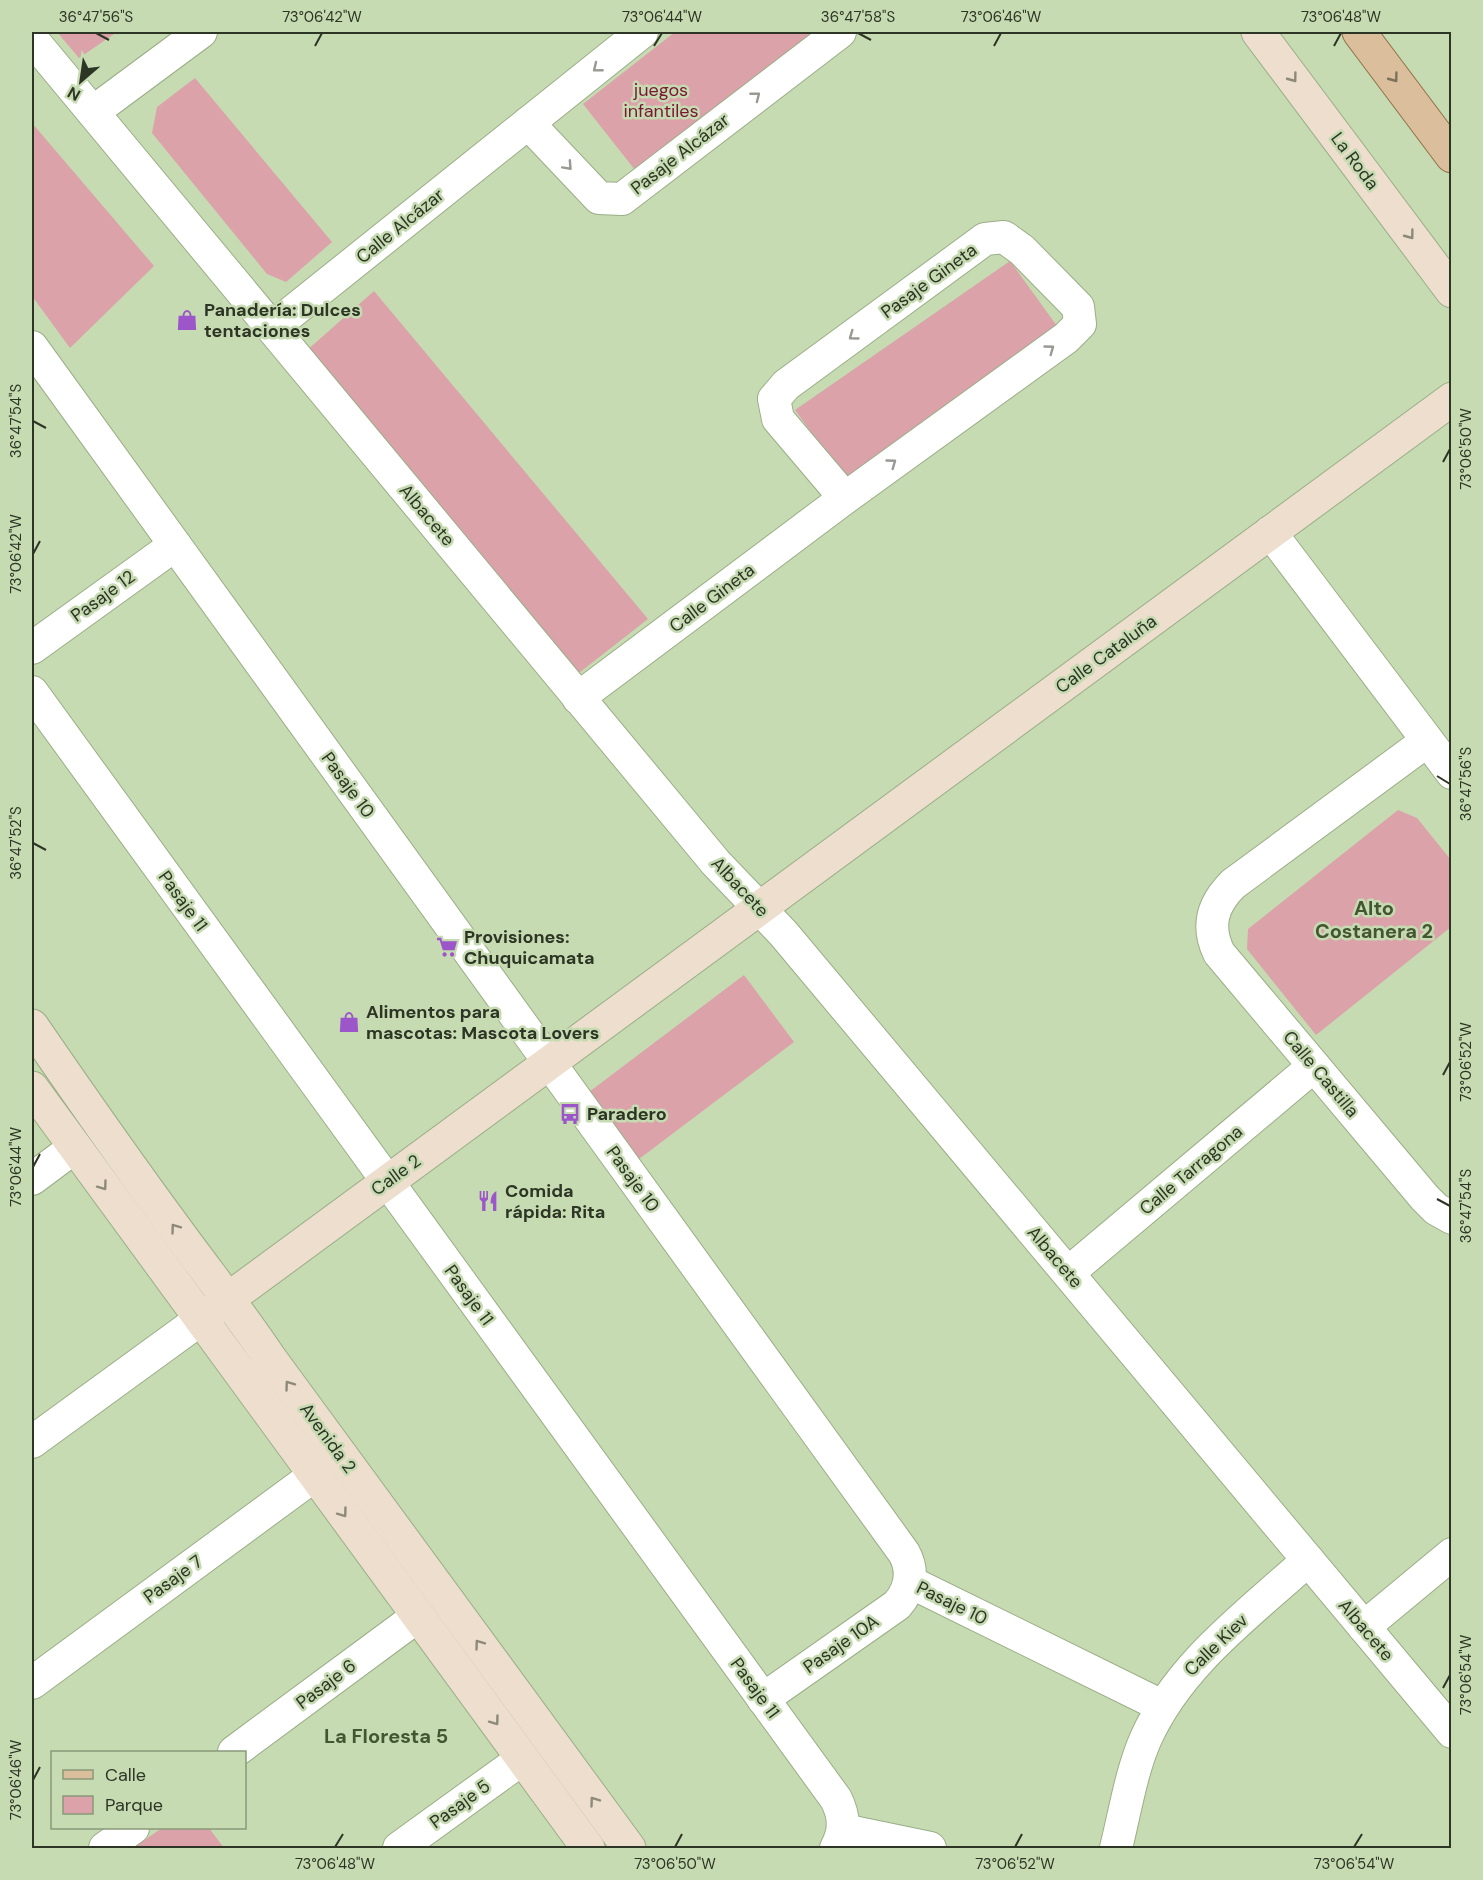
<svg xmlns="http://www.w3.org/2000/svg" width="1483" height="1880" font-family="'DM Sans',sans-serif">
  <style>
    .green { fill: #dba2a9 }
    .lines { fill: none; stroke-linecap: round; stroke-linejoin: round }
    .street-casing { stroke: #9aae87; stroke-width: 34 }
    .secondary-casing { stroke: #9aae87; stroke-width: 35 }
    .primary-casing { stroke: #8e7146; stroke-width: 35 }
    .street { stroke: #fff; stroke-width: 32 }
    .secondary { stroke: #eddecd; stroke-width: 33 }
    .primary { stroke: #dbbe9b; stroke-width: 33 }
    .oneway { stroke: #969a92 }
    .oneway2 { stroke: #8d8a79 }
    .oneway3 { stroke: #7b735a }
    .ticks { fill: none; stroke: #2d3525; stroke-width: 2 }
    .labels { text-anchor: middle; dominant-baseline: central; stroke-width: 5; stroke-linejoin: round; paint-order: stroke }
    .park-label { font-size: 18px; fill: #791733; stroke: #c6dbb2 }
    .street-label { font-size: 18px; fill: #2d3525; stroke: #c6dbb2 }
    .poi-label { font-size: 18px; font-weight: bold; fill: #2d3525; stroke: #c6dbb2; text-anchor: start }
    .neighbourhood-label { font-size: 20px; font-weight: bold; fill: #445532; stroke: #c6dbb2 }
    .neatline { fill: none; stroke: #2d3525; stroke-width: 2 }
    .ticks-label { font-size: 15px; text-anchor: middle; fill: #2d3525 }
  </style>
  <rect width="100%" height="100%" fill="#c6dbb2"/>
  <g class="green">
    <path d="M 57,32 L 117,32 L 79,58 Z"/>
    <path d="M 675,32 L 823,32 L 639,175 L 583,104 Z"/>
    <path d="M 195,78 L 332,242 L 286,282 L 267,274 L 152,133 L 157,107 Z"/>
    <path d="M 32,123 L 154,266 L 70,348 L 32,296 Z"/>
    <path d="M 1010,261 L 1057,326 L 845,479 L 795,410 Z"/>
    <path d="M 374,291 L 648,619 L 575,676 L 305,352 Z"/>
    <path d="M 1398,810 L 1417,818 L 1451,860 L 1451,927 L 1316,1035 L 1247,949 L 1248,929 Z"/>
    <path d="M 744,975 L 794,1042 L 639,1159 L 589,1092 Z"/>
    <path d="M 162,1828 L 209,1828 L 224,1848 L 133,1848 Z"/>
  </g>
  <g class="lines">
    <defs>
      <g id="street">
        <path d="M 32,39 L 716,863 L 783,933 L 1452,1732"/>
        <path d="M 93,112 L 201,32"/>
        <path d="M 528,123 L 599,198 L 622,199 L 840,32"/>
        <path d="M 272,328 L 642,32"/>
        <path d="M 32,347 L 904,1553 C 914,1571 911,1589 897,1605 L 763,1699"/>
        <path d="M 1270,532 L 1452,773"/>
        <path d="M 32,648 L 175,545"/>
        <path d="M 32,692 L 836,1799 C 845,1817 845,1831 836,1848"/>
        <path d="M 578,698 L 845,498 L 1066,338 L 1080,324 L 1078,307 L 1022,250 L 1004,237 L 985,239 L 786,385 L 774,399 L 778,419 L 845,498"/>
        <path d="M 1427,741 L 1233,884 C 1212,905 1206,926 1219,953 L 1425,1198 L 1436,1209 L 1452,1218"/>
        <path d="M 32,1179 L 75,1147"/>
        <path d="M 1068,1273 L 1314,1066"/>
        <path d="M 32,1442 L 201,1319"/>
        <path d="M 910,1582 L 1162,1706"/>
        <path d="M 1364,1627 L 1452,1554"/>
        <path d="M 32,1683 L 315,1475"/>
        <path d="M 234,1752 L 418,1616"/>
        <path d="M 843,1830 L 930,1848"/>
        <path d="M 105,1848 L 133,1828"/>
        <path d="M 399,1848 L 522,1759"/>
        <path d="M 1116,1848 C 1125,1812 1131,1772 1146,1738 C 1180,1663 1249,1614 1308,1560"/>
      </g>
      <g id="secondary">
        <path d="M 1258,32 L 1452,291"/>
        <path d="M 32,1026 C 80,1096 129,1166 180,1235 C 210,1276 241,1315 269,1357 L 629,1848"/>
        <path d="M 32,1088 L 588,1848"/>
        <path d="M 201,1319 L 1452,399"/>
      </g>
      <path id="primary" d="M 1359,32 L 1452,156"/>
    </defs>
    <use href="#street" class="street-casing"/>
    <use href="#secondary" class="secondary-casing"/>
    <use href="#primary" class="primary-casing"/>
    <use href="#street" class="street"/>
    <use href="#secondary" class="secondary"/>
    <use href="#primary" class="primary"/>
  </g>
  <defs><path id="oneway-chevron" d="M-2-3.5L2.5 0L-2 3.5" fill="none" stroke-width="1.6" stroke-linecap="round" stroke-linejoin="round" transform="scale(1.5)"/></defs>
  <g class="oneway">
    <use href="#oneway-chevron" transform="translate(597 68) rotate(141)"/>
    <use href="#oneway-chevron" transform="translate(756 96) rotate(-38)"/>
    <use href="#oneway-chevron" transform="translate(568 166) rotate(47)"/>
    <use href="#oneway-chevron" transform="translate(853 336) rotate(144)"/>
    <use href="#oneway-chevron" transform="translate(1050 349) rotate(-36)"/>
    <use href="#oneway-chevron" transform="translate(892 463) rotate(-36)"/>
  </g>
  <g class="oneway2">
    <use href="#oneway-chevron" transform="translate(1293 78) rotate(53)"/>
    <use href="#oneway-chevron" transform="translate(1410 235) rotate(53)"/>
    <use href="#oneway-chevron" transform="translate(103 1186) rotate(54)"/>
    <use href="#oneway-chevron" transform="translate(175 1228) rotate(-126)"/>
    <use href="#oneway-chevron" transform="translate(289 1385) rotate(-126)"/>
    <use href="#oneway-chevron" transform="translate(343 1513) rotate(54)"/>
    <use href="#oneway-chevron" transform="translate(479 1644) rotate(-126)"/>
    <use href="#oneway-chevron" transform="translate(495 1721) rotate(54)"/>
    <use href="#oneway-chevron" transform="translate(594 1801) rotate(-126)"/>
  </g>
  <use class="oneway3" href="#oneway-chevron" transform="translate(1394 78) rotate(53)"/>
  <path class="ticks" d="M 96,33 L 109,40M 858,33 L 871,40M 315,46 L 322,33M 654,46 L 662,33M 994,46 L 1001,33M 1334,46 L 1341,33M 33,421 L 46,428M 1443,462 L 1450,449M 33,554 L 40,541M 1437,776 L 1450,784M 33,843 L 46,850M 1443,1075 L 1450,1062M 33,1167 L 40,1154M 1437,1199 L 1450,1206M 1443,1688 L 1450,1675M 33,1780 L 40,1767M 335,1847 L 343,1834M 675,1847 L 682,1834M 1015,1847 L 1022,1834M 1354,1847 L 1362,1834"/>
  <defs>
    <symbol id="shop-bare" viewBox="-9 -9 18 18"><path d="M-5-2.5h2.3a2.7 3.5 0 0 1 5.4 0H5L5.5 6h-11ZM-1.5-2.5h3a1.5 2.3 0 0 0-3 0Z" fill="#9c56ca" stroke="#c6dbb2" stroke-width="2.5" paint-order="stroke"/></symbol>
    <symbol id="supermarket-bare" viewBox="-9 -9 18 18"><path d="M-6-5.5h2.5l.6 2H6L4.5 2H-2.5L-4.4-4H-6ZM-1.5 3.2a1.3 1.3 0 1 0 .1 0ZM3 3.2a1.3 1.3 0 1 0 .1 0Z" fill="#9c56ca" stroke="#c6dbb2" stroke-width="2.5" paint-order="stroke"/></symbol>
    <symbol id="bus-bare" viewBox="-9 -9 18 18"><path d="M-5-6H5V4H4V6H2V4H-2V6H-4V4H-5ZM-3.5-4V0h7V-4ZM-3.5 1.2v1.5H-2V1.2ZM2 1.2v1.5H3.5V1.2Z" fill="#9c56ca" stroke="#c6dbb2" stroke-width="2.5" paint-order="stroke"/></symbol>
    <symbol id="restaurant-bare" viewBox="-9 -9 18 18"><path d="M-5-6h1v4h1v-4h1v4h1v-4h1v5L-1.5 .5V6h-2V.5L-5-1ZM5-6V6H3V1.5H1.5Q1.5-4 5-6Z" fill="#9c56ca" stroke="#c6dbb2" stroke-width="2.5" paint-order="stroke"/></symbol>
  </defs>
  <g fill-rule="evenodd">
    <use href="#shop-bare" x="172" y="305" width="30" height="30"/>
    <use href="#supermarket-bare" x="432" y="932" width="30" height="30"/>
    <use href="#shop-bare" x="334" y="1007" width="30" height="30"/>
    <use href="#bus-bare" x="555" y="1099" width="30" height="30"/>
    <use href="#restaurant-bare" x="473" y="1186" width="30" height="30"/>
  </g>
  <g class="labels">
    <g class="park-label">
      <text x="661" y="90">juegos<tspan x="661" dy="21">infantiles</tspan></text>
    </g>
    <g class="street-label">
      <text transform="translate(680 154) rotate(-38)">Pasaje Alcázar</text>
      <text transform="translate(1355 161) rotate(53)">La Roda</text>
      <text transform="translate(400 226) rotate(-39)">Calle Alcázar</text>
      <text transform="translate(929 281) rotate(-36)">Pasaje Gineta</text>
      <text transform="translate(427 515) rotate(50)">Albacete</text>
      <text transform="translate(103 596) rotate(-36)">Pasaje 12</text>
      <text transform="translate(712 598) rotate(-37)">Calle Gineta</text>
      <text transform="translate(1106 654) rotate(-36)">Calle Cataluña</text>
      <text transform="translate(348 785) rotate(54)">Pasaje 10</text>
      <text transform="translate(740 887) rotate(47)">Albacete</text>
      <text transform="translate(183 901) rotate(54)">Pasaje 11</text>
      <text transform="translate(1321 1074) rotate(50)">Calle Castilla</text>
      <text transform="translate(1191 1170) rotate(-40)">Calle Tarragona</text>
      <text transform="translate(396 1175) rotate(-36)">Calle 2</text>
      <text transform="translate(633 1179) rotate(54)">Pasaje 10</text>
      <text transform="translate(1055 1257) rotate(50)">Albacete</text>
      <text transform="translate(469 1295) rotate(54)">Pasaje 11</text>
      <text transform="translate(328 1438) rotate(54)">Avenida 2</text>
      <text transform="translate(173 1579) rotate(-36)">Pasaje 7</text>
      <text transform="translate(952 1603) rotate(26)">Pasaje 10</text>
      <text transform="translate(1366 1630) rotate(50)">Albacete</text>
      <text transform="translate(841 1644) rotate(-35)">Pasaje 10A</text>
      <text transform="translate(1216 1645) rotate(-44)">Calle Kiev</text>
      <text transform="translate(326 1684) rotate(-37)">Pasaje 6</text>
      <text transform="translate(755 1688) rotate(54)">Pasaje 11</text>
      <text transform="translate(460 1804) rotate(-36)">Pasaje 5</text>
    </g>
    <g class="poi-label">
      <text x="204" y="310">Panadería: Dulces<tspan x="204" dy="21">tentaciones</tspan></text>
      <text x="464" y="937">Provisiones:<tspan x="464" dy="21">Chuquicamata</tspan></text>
      <text x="366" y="1012">Alimentos para<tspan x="366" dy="21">mascotas: Mascota Lovers</tspan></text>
      <text x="587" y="1114">Paradero</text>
      <text x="505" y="1191">Comida<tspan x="505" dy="21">rápida: Rita</tspan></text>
    </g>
    <g class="neighbourhood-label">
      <text x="1374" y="908">Alto<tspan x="1374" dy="23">Costanera 2</tspan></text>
      <text x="386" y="1736">La Floresta 5</text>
    </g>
  </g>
  <rect width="1483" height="1880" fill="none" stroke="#c6dbb2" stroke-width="66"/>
  <rect x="51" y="1751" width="195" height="78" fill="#c6dbb2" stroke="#89997a" stroke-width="1.5"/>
  <rect x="63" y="1770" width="30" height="9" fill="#dbbe9b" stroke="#89997a" stroke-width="1.5"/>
  <text x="105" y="1781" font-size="18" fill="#2d3525">Calle</text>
  <rect x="63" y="1796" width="30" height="18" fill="#dba2a9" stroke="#89997a" stroke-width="1.5"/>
  <text x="105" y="1811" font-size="18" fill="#2d3525">Parque</text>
  <g transform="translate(81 81) rotate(209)" stroke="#c6dbb2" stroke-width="4.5" paint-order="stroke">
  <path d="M0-4.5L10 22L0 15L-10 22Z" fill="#2d3525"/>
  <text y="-9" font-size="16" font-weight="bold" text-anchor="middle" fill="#2d3525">N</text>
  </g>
  <rect x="33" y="33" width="1417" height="1814" class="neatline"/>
  <g class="ticks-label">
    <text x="96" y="22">36°47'56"S</text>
    <text x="322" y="22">73°06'42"W</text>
    <text x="662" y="22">73°06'44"W</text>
    <text x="858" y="22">36°47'58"S</text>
    <text x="1001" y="22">73°06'46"W</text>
    <text x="1341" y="22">73°06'48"W</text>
    <text transform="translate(16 421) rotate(-90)" y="5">36°47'54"S</text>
    <text transform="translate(1466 449) rotate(-90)" y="5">73°06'50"W</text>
    <text transform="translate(16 554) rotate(-90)" y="5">73°06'42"W</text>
    <text transform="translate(1466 784) rotate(-90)" y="5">36°47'56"S</text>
    <text transform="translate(16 843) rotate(-90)" y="5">36°47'52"S</text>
    <text transform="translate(1466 1062) rotate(-90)" y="5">73°06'52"W</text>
    <text transform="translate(16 1167) rotate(-90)" y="5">73°06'44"W</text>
    <text transform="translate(1466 1206) rotate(-90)" y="5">36°47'54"S</text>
    <text transform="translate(1466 1675) rotate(-90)" y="5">73°06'54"W</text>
    <text transform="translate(16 1780) rotate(-90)" y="5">73°06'46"W</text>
    <text x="335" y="1869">73°06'48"W</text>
    <text x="675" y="1869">73°06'50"W</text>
    <text x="1015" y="1869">73°06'52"W</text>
    <text x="1354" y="1869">73°06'54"W</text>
  </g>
</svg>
